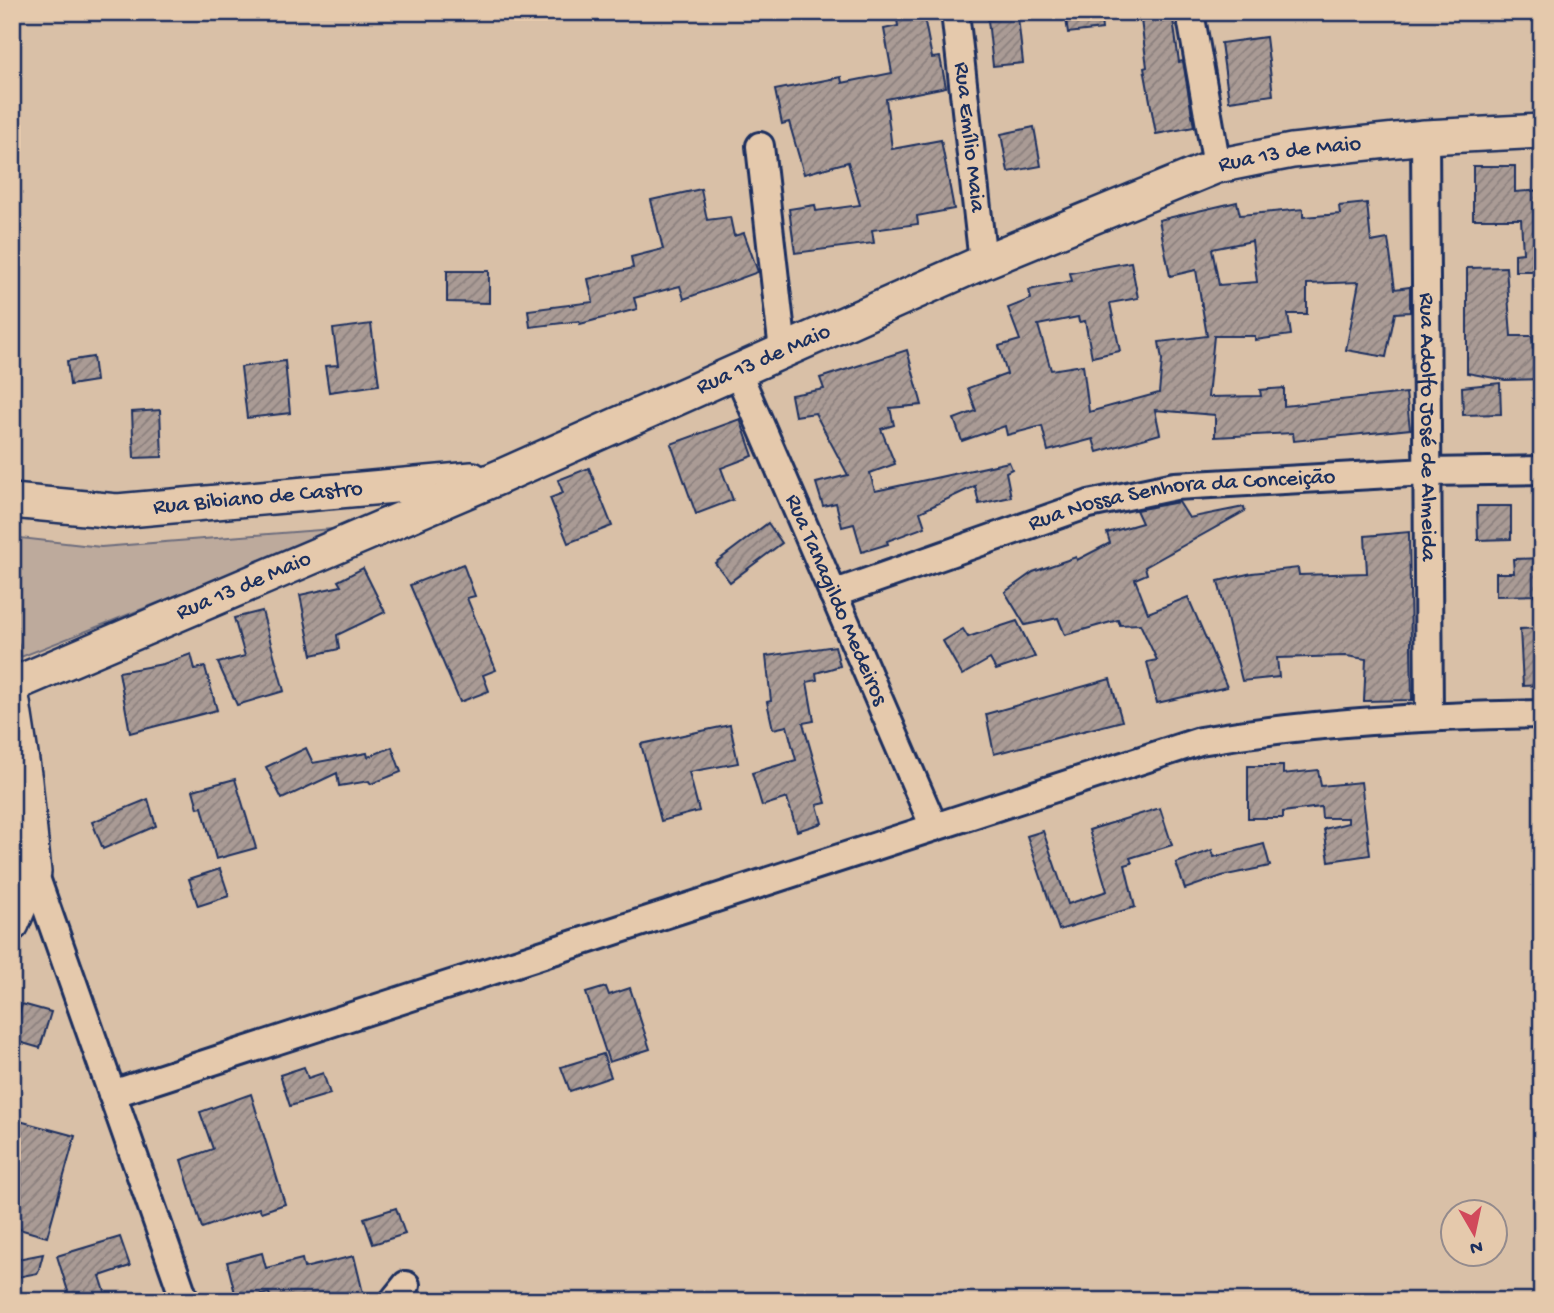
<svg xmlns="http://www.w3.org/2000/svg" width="1554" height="1313" font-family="'Gochi Hand',sans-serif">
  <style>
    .park { fill: #bdaa9c; stroke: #6c6c7d; stroke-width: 2 }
    .building { fill: url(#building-hatch); stroke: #1b2f5e; stroke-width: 2; fill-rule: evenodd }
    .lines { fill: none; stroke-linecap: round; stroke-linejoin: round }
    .minor-casing { stroke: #1b2f5e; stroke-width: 32 }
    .major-casing { stroke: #1b2f5e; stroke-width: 38 }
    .minor { stroke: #e5c9ac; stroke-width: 26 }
    .major { stroke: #e5c9ac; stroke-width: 33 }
    .labels { text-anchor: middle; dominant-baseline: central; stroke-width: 5; stroke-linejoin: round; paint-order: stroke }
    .street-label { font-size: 23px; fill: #1b2f5e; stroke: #e5c9ac }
  </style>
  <defs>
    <pattern id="building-hatch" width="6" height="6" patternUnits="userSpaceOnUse" patternTransform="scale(1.75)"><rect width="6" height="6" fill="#aa9b95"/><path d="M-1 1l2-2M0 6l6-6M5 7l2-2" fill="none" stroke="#8a7f7d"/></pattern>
  </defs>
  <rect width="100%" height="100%" fill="#d9c0a7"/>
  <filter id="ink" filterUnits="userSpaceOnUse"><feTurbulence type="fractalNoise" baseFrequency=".0143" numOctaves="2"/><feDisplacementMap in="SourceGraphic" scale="14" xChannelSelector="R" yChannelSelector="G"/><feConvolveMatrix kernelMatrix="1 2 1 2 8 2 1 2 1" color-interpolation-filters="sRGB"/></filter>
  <g filter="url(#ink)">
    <path class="park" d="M 332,529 L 332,534 L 21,657 L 12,610 L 12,537 L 101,547 Z"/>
    <g class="building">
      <path d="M 896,12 L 923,12 L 932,58 L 940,57 L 946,87 L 886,99 L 892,149 L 941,140 L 954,209 L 917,216 L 918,224 L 872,230 L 874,243 L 795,253 L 789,209 L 815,205 L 816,211 L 860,205 L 848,162 L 804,174 L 789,122 L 782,124 L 775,90 L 841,77 L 842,83 L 892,73 L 884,29 L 898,26 Z"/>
      <path d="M 1065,12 L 1100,12 L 1102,29 L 1068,33 Z"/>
      <path d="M 1140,12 L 1172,12 L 1179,62 L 1183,61 L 1194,127 L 1156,134 L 1144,68 L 1147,67 Z"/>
      <path d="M 1018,17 L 1023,63 L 993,66 L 988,20 Z"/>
      <path d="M 1266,37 L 1273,95 L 1229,101 L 1221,43 Z"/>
      <path d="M 1034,127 L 1041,166 L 1008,172 L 1001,134 Z"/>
      <path d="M 1473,166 L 1515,166 L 1515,192 L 1542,190 L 1542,271 L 1515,271 L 1515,254 L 1523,253 L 1521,219 L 1473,219 Z"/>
      <path d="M 701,189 L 707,220 L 730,217 L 734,236 L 744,233 L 758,272 L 684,299 L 680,286 L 634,298 L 637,309 L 580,324 L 579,321 L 530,327 L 528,310 L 593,302 L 588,279 L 633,268 L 631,257 L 663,249 L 651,200 Z"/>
      <path d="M 1237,202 L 1240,215 L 1303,209 L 1303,217 L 1340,214 L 1339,206 L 1367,203 L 1371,242 L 1388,239 L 1395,289 L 1410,287 L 1410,312 L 1395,313 L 1386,357 L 1346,350 L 1359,282 L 1307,284 L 1307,314 L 1288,314 L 1291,335 L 1255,340 L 1255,336 L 1214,336 L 1208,397 L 1261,396 L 1260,390 L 1284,388 L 1284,406 L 1406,393 L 1410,429 L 1294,441 L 1293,433 L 1215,437 L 1215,415 L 1155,410 L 1160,434 L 1097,452 L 1093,439 L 1048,451 L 1042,426 L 1007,435 L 1005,426 L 962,441 L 954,419 L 976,411 L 968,388 L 1007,374 L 999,346 L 1020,340 L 1008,308 L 1031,299 L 1029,290 L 1072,281 L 1070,273 L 1131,262 L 1138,298 L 1110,303 L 1120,351 L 1092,357 L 1085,321 L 1079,322 L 1078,317 L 1038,325 L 1051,370 L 1083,365 L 1089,412 L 1159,393 L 1162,360 L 1159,342 L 1207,336 L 1196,270 L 1170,276 L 1159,220 ZM 1252,241 L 1257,282 L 1219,285 L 1212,249 Z"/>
      <path d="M 1506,267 L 1511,336 L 1532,336 L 1533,349 L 1542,349 L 1542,379 L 1505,380 L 1467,373 L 1467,268 Z"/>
      <path d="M 447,271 L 489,271 L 489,303 L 447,302 Z"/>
      <path d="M 371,324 L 379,385 L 329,392 L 325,366 L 338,365 L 333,329 Z"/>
      <path d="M 907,350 L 922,405 L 890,408 L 894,425 L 881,429 L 895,464 L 870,473 L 875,491 L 1009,462 L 1012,469 L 1006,472 L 1011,497 L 979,504 L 975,486 L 920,512 L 925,527 L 887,541 L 888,544 L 862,552 L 854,524 L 842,527 L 836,503 L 823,506 L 816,483 L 848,475 L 815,413 L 795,416 L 791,395 L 824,389 L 820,378 Z"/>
      <path d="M 93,357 L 96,381 L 70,385 L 67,361 Z"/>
      <path d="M 285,361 L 290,413 L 247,418 L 241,367 Z"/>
      <path d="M 1500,383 L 1501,414 L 1463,415 L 1462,387 Z"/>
      <path d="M 160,410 L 162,457 L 134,458 L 132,412 Z"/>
      <path d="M 740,419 L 753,456 L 721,468 L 733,500 L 696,514 L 671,444 Z"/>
      <path d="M 589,468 L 612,526 L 568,543 L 550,498 L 563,493 L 558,480 Z"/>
      <path d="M 1179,502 L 1189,518 L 1244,507 L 1245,511 L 1145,567 L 1147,574 L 1135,579 L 1148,613 L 1188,597 L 1227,687 L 1157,703 L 1147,662 L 1157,660 L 1140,624 L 1120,625 L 1118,620 L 1065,635 L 1058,618 L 1025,625 L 1005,592 L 1033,572 L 1076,557 L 1077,560 L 1110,543 L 1107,533 L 1142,523 L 1136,510 Z"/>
      <path d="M 1477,506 L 1511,506 L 1511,539 L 1478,540 Z"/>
      <path d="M 768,523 L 782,543 L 730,582 L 715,563 Z"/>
      <path d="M 1409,532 L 1412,700 L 1364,701 L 1366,659 L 1346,656 L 1277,658 L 1279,677 L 1242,681 L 1218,581 L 1252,573 L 1298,568 L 1299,575 L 1367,573 L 1365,536 Z"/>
      <path d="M 1542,558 L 1542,595 L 1496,596 L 1496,573 L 1514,573 L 1513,559 Z"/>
      <path d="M 463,564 L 475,596 L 467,598 L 496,670 L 483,675 L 489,691 L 460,702 L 410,585 Z"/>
      <path d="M 363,568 L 385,612 L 337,635 L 339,649 L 312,655 L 300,595 L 341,586 L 338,581 Z"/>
      <path d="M 262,611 L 284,691 L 237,705 L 218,663 L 245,656 L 234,618 Z"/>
      <path d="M 1017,621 L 1035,657 L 996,670 L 990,659 L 962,675 L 943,641 L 963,629 L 968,637 Z"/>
      <path d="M 1542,628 L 1542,685 L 1523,686 L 1520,629 Z"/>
      <path d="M 835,646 L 840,666 L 816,673 L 817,680 L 807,682 L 814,721 L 803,723 L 826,803 L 817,805 L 822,823 L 797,831 L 787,798 L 762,806 L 752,773 L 796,760 L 787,726 L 773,729 L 767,702 L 771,701 L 766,656 Z"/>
      <path d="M 191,654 L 195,669 L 205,667 L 217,710 L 130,733 L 119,672 L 163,664 Z"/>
      <path d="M 1110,679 L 1122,721 L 994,754 L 986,714 Z"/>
      <path d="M 730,725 L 738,763 L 689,772 L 699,811 L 661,821 L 641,744 Z"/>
      <path d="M 392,747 L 401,772 L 371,784 L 369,781 L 339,786 L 337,773 L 282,799 L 266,767 L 306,748 L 313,763 L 367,753 L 368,757 Z"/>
      <path d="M 1248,766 L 1283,766 L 1283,774 L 1318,770 L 1321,786 L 1361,782 L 1370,855 L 1329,861 L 1324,829 L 1348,823 L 1348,818 L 1322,818 L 1321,807 L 1283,812 L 1283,818 L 1248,818 Z"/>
      <path d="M 235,779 L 256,848 L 216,859 L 202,807 L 198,808 L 193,790 Z"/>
      <path d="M 148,799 L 156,826 L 103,849 L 92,822 Z"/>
      <path d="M 1160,808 L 1172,845 L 1130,858 L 1132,863 L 1125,865 L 1135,907 L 1059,930 L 1027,836 L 1043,831 L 1068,904 L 1107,891 L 1089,830 Z"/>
      <path d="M 1264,844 L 1270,866 L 1222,876 L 1185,889 L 1176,863 L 1212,850 L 1214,857 Z"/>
      <path d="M 220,869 L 229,896 L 198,906 L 189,879 Z"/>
      <path d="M 606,987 L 609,995 L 630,988 L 650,1049 L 609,1062 L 586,993 Z"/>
      <path d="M 22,1004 L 51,1012 L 40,1048 L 12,1040 Z"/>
      <path d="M 603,1054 L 611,1077 L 570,1091 L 561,1067 Z"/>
      <path d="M 304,1067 L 308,1078 L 323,1073 L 330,1094 L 290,1106 L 280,1075 Z"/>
      <path d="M 251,1094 L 285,1204 L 261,1212 L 259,1208 L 202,1228 L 181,1160 L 213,1149 L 200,1112 Z"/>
      <path d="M 12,1119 L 75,1136 L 47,1237 L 12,1227 Z"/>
      <path d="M 396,1208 L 405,1234 L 373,1244 L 364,1218 Z"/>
      <path d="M 120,1237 L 130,1266 L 100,1276 L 108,1301 L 71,1301 L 57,1256 Z"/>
      <path d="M 262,1253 L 266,1268 L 302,1259 L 304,1268 L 354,1256 L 365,1301 L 271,1301 L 269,1293 L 237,1301 L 227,1262 Z"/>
      <path d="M 43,1254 L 38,1273 L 12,1278 L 12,1260 Z"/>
    </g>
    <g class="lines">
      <defs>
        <g id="minor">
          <path id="s1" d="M 955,12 L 983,262"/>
          <path d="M 1190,12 L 1217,166"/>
          <path id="s2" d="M 1425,137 L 1429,716"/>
          <path d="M 760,146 L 783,351"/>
          <path id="s3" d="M 738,373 L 934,827"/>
          <path id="s4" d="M 833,594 L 1089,504 L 1175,486 L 1427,472 L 1542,470"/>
          <path d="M 34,872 L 185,1301"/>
          <path d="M 112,1094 L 1200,741 C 1314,722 1427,716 1542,714"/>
          <path d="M 393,1301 L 406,1285"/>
        </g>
        <g id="major">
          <path id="s5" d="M 12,501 L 117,511 L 472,479"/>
          <path id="s6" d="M 12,685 L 502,476 L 983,262 L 1217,166 L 1292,151 L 1425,137 L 1542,131"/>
          <path d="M 12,696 L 25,781 L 34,872 L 12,924"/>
        </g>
      </defs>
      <use href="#minor" class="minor-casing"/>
      <use href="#major" class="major-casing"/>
      <use href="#minor" class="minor"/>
      <use href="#major" class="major"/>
    </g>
  </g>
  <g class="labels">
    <g class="street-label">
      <text stroke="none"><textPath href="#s1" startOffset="126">Rua Emílio Maia</textPath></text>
      <text stroke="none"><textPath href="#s6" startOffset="1386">Rua 13 de Maio</textPath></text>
      <text stroke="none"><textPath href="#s6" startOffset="819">Rua 13 de Maio</textPath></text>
      <text stroke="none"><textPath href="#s2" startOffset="290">Rua Adolfo José de Almeida</textPath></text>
      <text stroke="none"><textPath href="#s5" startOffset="247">Rua Bibiano de Castro</textPath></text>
      <text stroke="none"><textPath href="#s4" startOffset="364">Rua Nossa Senhora da Conceição</textPath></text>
      <text stroke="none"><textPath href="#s6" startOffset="252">Rua 13 de Maio</textPath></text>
      <text stroke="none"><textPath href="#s3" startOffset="247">Rua Tanagildo Medeiros</textPath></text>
    </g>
  </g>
  <rect width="1554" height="1313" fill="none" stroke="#e5c9ac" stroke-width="42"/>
  <rect x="21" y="21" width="1512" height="1271" fill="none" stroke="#1b2f5e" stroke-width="2.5" filter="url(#ink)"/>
  <g transform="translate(1474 1233) rotate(171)"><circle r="33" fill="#e5c9ac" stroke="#948b8d" stroke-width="2"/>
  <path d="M0-5L12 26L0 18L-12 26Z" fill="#d1495b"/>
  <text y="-10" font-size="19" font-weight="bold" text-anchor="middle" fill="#1b2f5e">N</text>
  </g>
</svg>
